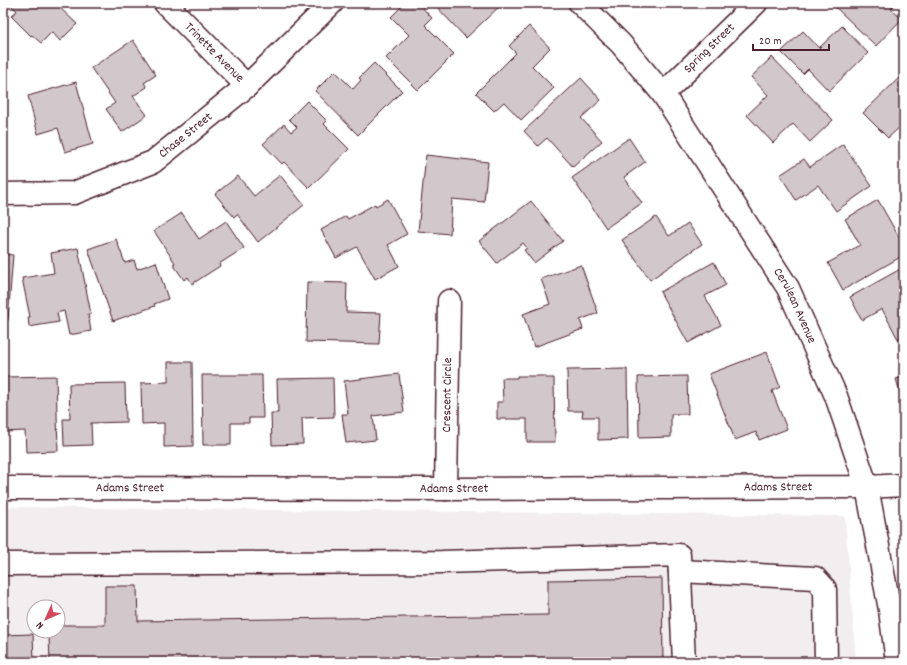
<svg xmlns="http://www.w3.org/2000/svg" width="907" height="665" font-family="Dekko,sans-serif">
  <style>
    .built { fill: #f2eeef; fill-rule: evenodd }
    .building { fill: #d2c7cb; stroke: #4a1f2b }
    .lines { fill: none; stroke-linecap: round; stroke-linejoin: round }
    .minor-casing { stroke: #4a1f2b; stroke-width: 25 }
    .minor { stroke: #fff; stroke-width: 22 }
    .labels { text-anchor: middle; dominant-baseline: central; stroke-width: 3.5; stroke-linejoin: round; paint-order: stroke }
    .street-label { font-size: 13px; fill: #4a1f2b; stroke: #fff }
  </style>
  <rect width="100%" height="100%" fill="#fff"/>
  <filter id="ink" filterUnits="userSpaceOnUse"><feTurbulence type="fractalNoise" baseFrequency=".025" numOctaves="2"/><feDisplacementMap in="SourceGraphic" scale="8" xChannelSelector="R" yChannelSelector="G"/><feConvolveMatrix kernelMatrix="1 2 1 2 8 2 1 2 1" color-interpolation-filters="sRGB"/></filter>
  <g filter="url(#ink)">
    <path class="built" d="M 3,507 L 845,516 L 856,662 L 3,662 ZM 34,607 L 58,607 L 58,631 L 34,631 Z"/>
    <g class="building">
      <path d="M 13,3 L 55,3 L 77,24 L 60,41 L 52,32 L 41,43 L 32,35 L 31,36 L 11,16 L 17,11 L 11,5 Z"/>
      <path d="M 405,3 L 418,3 L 432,18 L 425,25 L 454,54 L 418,90 L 386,58 L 409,35 L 391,17 Z"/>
      <path d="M 433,3 L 503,3 L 466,38 Z"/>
      <path d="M 831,3 L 897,3 L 891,9 L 902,19 L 876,46 Z"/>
      <path d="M 529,26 L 550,48 L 532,66 L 554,88 L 521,120 L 504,102 L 494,111 L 476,93 L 516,53 L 509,46 Z"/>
      <path d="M 842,26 L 868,53 L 829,91 L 808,69 L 803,74 L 781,52 L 803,31 L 819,48 Z"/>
      <path d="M 133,40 L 156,75 L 144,83 L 147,87 L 133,96 L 147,115 L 122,132 L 106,109 L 115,103 L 91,68 Z"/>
      <path d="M 772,57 L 833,120 L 810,142 L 793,124 L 773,143 L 747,115 L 768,95 L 751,77 Z"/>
      <path d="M 374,63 L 402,91 L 358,135 L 315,91 L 335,71 L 353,89 L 361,80 L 359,78 Z"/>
      <path d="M 904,73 L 904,127 L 902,125 L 888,138 L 863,113 Z"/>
      <path d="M 581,78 L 601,100 L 581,118 L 602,141 L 573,167 L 547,138 L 538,146 L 524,131 Z"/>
      <path d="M 76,82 L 93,144 L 65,152 L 58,128 L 38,134 L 28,96 Z"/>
      <path d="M 307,101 L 327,121 L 324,124 L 349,149 L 309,188 L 284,162 L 282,164 L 263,144 L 284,124 L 291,132 L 297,127 L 289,119 Z"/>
      <path d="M 629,138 L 645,162 L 624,177 L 642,203 L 606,228 L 572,178 Z"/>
      <path d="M 843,144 L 872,186 L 836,211 L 818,185 L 796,200 L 780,175 L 804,159 L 810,167 Z"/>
      <path d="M 426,155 L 488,162 L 484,202 L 452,199 L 450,234 L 418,231 Z"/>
      <path d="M 280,175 L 304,205 L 258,242 L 237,214 L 234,217 L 215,194 L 238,176 L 254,196 Z"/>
      <path d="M 388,199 L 407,234 L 388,245 L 399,266 L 375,279 L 357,247 L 336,258 L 321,230 L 346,216 L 348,219 L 375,204 L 376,206 Z"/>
      <path d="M 878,200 L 904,246 L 904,255 L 843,290 L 828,263 L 860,245 L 845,219 Z"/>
      <path d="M 531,201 L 563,241 L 534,263 L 524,250 L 527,248 L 523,243 L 497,263 L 479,241 Z"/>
      <path d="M 182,213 L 199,239 L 226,221 L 244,248 L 219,264 L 220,266 L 192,284 L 188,277 L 184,280 L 173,264 L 175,263 L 154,231 Z"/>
      <path d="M 656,217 L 669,236 L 688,223 L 702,244 L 650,280 L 622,240 Z"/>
      <path d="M 116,239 L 125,263 L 134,260 L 137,269 L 156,262 L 168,299 L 154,304 L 155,306 L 113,321 L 88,249 Z"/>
      <path d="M 78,248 L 91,314 L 88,314 L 91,331 L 69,335 L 64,311 L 57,313 L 59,322 L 29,327 L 28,317 L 30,317 L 22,278 L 54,273 L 51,253 Z"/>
      <path d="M 3,254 L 13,255 L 8,320 L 3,319 Z"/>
      <path d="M 714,262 L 726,285 L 705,296 L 721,325 L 688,343 L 660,292 Z"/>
      <path d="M 581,265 L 598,313 L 580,320 L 583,329 L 534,347 L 523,314 L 550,304 L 541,279 Z"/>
      <path d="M 904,267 L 904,335 L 898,339 L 882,309 L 862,320 L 850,297 Z"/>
      <path d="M 307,282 L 347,283 L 346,312 L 381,313 L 379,344 L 306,342 Z"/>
      <path d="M 767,352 L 780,387 L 772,391 L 787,429 L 759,440 L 756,432 L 735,440 L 709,374 Z"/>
      <path d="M 168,362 L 192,362 L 193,446 L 164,447 L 164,423 L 142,424 L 141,383 L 168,382 Z"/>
      <path d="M 627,369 L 628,439 L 598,440 L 598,417 L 582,417 L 583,411 L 568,411 L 567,370 Z"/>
      <path d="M 399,374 L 404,412 L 373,416 L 376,440 L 346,443 L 342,414 L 348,414 L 344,381 Z"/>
      <path d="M 202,375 L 262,375 L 263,418 L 249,418 L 249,423 L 231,423 L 231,445 L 203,445 Z"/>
      <path d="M 56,376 L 58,451 L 26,452 L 25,431 L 3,432 L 3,377 Z"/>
      <path d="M 517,376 L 545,376 L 545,378 L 554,378 L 555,442 L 527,442 L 527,419 L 497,419 L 497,402 L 503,402 L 502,378 L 517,378 Z"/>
      <path d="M 687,376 L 688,414 L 671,414 L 671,437 L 639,438 L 638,377 Z"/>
      <path d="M 904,377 L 904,405 L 896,379 Z"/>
      <path d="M 333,378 L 334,417 L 302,418 L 303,444 L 272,445 L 271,413 L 278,413 L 277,379 Z"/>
      <path d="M 125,383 L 126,422 L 91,423 L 92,445 L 64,446 L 63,419 L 70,419 L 69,384 Z"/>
      <path d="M 662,578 L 663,662 L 50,662 L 49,636 L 56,631 L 58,631 L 58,630 L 64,625 L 105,625 L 105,586 L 137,586 L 138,621 L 548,615 L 548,580 Z"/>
      <path d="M 33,634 L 34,662 L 3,662 L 3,635 Z"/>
    </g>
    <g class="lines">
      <defs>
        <g id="minor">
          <path id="s1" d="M 165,3 L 247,86"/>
          <path id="s2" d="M 580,3 L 621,44 L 663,94 L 788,288 L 836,396 L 867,487 L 890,610 L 897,662"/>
          <path id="s3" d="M 663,94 L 756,3"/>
          <path id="s4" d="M 3,194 L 74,193 L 153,162 L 247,86 L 332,3"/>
          <path id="s5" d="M 3,488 L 446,489 L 867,487 L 904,485"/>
          <path id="s6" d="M 446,489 L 449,301"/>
          <path d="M 3,564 L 442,562 L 679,555 L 684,662"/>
          <path d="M 680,571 L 815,578 L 825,589 L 826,662"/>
        </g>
      </defs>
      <use href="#minor" class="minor-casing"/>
      <use href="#minor" class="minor"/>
    </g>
  </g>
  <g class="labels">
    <g class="street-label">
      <text stroke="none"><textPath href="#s3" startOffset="65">Spring Street</textPath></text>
      <text stroke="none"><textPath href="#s1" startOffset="70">Trinette Avenue</textPath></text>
      <text stroke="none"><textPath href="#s4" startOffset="198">Chase Street</textPath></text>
      <text stroke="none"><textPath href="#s2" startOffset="373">Cerulean Avenue</textPath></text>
      <text stroke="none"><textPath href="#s6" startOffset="94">Crescent Circle</textPath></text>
      <text stroke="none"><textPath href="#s5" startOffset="775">Adams Street</textPath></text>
      <text stroke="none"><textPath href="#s5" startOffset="127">Adams Street</textPath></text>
      <text stroke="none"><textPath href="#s5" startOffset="451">Adams Street</textPath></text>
    </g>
  </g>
  <rect width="907" height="665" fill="none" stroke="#fff" stroke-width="16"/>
  <rect x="8" y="8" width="891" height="649" fill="none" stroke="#4a1f2b" stroke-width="1.5" filter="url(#ink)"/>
  <g transform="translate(46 619) rotate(225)"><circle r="19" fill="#ffffff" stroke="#b7a5aa"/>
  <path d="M0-3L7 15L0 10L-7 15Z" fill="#d1495b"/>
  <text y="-6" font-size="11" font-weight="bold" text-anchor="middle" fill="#4a1f2b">N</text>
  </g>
  <path d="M753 44v6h76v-6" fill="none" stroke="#4a1f2b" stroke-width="2"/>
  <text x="759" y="44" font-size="12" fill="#4a1f2b" stroke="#ffffff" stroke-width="3" paint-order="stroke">20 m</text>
</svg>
